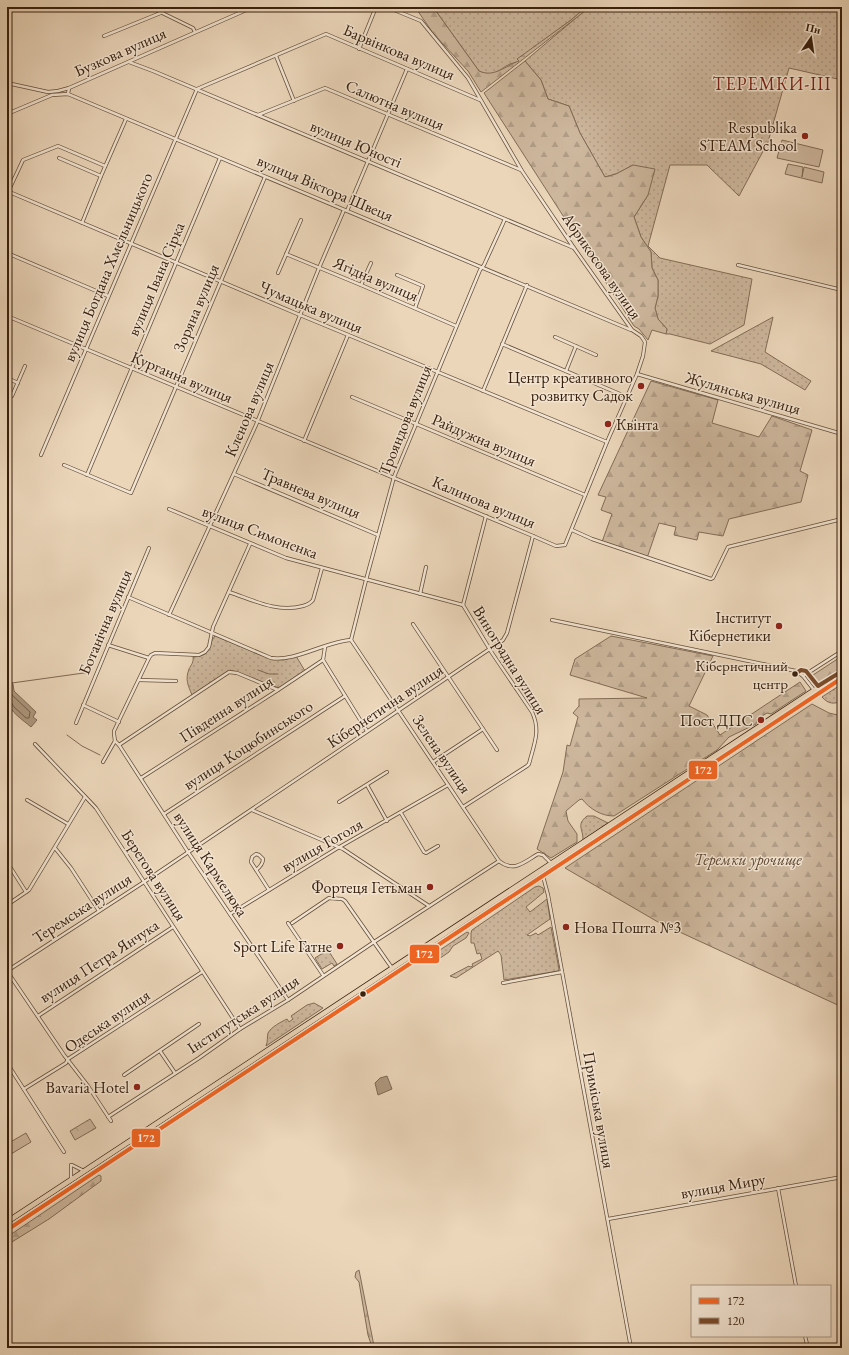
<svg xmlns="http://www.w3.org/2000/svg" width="849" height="1355" font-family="'EB Garamond',serif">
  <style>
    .grass { fill: url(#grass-dots); stroke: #826c55 }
    .forest { fill: url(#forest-firs); stroke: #826c55 }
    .park { fill: url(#park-crowns); stroke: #826c55 }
    .pitch { fill: #cdb79d; stroke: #826c55 }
    .water { fill: #ae987f; stroke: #7f6851 }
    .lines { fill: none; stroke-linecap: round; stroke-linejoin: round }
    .shore { stroke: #735c46; stroke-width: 1 }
    .stream { stroke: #7f6851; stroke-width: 1 }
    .minor-casing { stroke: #654e38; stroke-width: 4 }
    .trunk-casing { stroke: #38200d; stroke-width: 6 }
    .minor { stroke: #f2e4d2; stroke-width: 2.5 }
    .trunk { stroke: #ebd6ba; stroke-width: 4.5 }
    .bus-1-casing { stroke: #f2e4d2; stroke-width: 7 }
    .bus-2-casing { stroke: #f2e4d2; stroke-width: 7 }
    .bus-1 { stroke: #f26522; stroke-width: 4 }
    .bus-2 { stroke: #7a4b2a; stroke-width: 4 }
    .poi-dot { fill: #8f2418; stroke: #f2e4d2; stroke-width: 1.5 }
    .bus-dot { fill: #38200d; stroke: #f2e4d2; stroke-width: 1.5 }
    .labels { text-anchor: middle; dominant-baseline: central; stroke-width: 3; stroke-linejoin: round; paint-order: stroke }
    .bus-label { font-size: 15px; fill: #38200d; stroke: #f2e4d2; text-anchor: end }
    .street-label { font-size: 16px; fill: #38200d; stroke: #f2e4d2 }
    .poi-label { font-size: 16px; fill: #38200d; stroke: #f2e4d2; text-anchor: end }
    .park-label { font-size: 16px; font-style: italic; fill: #5d4631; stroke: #f2e4d2 }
    .quarter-label { font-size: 18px; letter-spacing: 1px; fill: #7a1f14; stroke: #f2e4d2 }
    .line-badge { stroke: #f2e4d2; stroke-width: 1.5 }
    .badge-label { font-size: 11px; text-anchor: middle; font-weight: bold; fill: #fff }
  </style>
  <defs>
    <pattern id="grass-dots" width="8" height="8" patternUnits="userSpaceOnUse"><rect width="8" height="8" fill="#cdb79d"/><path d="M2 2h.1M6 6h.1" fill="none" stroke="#b19d86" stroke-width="1.8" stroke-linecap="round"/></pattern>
    <pattern id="forest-firs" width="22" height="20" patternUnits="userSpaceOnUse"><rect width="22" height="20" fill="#cdb79d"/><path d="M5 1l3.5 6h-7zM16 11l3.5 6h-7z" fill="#b19d86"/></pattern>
    <pattern id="park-crowns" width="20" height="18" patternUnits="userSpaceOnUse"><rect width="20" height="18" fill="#cdb79d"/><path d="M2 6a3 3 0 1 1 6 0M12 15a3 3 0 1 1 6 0" fill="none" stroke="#b19d86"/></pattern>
  </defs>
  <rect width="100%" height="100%" fill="#ebd6ba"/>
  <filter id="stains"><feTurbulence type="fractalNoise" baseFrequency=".005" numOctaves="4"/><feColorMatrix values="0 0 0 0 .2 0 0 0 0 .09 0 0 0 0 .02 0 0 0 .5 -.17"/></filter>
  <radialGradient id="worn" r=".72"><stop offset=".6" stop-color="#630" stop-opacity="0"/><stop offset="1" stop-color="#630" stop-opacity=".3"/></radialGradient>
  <g class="grass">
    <path d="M 433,7 L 586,7 L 571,20 L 518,59 L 520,61 C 517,62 513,63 510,64 C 498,70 493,78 479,71 Z"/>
    <path d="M 589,7 L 842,7 L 842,80 L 789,68 L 768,142 L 739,196 L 707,165 L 670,165 L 648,246 L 660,258 L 752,279 L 744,325 L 710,344 L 670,334 L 666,334 L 667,329 L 658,319 L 655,308 L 658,296 L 658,280 L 652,268 L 651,252 L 641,237 L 634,217 L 648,195 L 633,165 L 616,174 L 605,177 L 580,133 L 569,106 L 548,99 L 541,80 L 525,61 Z"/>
    <path d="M 773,317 L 765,352 L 811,381 L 805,390 L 761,364 L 711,351 Z"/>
    <path d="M 215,636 L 271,659 L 284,660 L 296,656 L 305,671 L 279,688 L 233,671 L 228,671 L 192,695 C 188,685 185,680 189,669 C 191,665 194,662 193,657 C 213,656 207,645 215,636 Z"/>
    <path d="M 842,684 L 842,700 C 835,705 828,704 822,697 Z"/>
    <path d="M 587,816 L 594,816 L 608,823 L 583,840 C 583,828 576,825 587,816 Z"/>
    <path d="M 539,886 L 543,888 L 544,892 L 526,907 L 530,912 L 547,899 L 550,919 L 527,935 L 530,936 L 536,933 L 538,935 L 551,927 L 559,969 L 558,971 L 504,980 L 501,955 L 498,951 L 456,978 L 450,976 L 469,966 L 470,967 L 473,966 L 472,964 L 482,959 L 480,953 L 477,954 L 474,943 L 471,943 L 471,933 L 472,930 L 535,887 Z"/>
    <path d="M 467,932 L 469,933 L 466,938 L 453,946 L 449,952 L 433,963 L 425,962 L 425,960 Z"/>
    <path d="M 328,950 L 337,964 L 334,966 L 332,963 L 322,969 L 315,958 Z"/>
    <path d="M 314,1003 L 323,1008 L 266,1046 C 268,1041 267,1037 268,1033 C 271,1027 281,1022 287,1019 L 289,1022 L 293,1019 L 291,1016 L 307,1005 Z"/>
  </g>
  <g class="forest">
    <path d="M 415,7 L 433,7 L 479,71 C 494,78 505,66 519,61 L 517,59 L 571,20 L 586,7 L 590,7 L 481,92 L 468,71 L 433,33 Z"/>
    <path d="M 525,61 L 541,80 L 548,99 L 569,106 L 580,133 L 605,177 L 616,174 L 633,165 L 655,169 L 648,195 L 634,217 L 641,237 L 651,252 L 652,268 L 658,280 L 658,296 L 655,308 L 658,319 L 667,329 L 666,334 L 652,330 L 648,340 L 639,329 L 634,326 L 484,93 Z"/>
    <path d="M 651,381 L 718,400 L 712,423 L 759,437 L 772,416 L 812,430 L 800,471 L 808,475 L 801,502 L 729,519 L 723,536 L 699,532 L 697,540 L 674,535 L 676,527 L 659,523 L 647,558 L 602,542 L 612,514 L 601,510 L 606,497 L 598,495 Z"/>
    <path d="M 611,636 L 713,656 L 689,706 L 707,715 L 720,735 L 800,682 L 806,691 L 771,714 L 767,713 L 757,719 L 756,724 L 729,737 L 717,750 L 614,816 C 601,816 590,809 582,799 L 579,800 L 566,811 L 568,821 L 577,834 L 577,842 L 551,858 L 537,849 L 563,772 L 567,745 L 570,746 L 578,717 L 573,713 L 579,706 L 579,699 L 647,698 L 570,675 L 575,659 Z"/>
    <path d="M 842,656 L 842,667 L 818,683 L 815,683 L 810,677 Z"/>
    <path d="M 812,704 L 829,713 L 842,716 L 842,1007 L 658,922 L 565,868 Z"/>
    <path d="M 99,1175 L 101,1176 L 101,1181 L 49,1219 L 7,1245 L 7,1237 Z"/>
    <path d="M 359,1270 L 374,1346 L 372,1347 L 368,1335 L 359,1282 L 355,1277 L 356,1272 Z"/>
  </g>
  <path class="park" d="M 90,1119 L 96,1128 L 75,1140 L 70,1131 Z"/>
  <g class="pitch">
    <path d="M 782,140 L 823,150 L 819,167 L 777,158 Z"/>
    <path d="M 788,164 L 803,167 L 802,177 L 804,167 L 824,172 L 822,183 L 785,174 Z"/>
    <path d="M 26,1133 L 31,1142 L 11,1154 L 7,1147 L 7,1144 Z"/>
  </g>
  <g class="water">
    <path d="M 7,678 L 9,678 L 13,684 L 14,691 L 36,712 L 33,717 L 37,720 L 31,727 C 23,720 10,712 7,701 C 5,694 7,685 7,678 Z"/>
    <path d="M 387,1076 L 392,1089 L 378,1095 L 375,1083 L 380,1078 Z"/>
  </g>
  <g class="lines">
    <path class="shore" d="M 7,682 L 11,694 L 30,712 L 29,718 L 26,718 L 14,707 L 11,702 L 7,700"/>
    <g class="stream">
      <path d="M 258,670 L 269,674 L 278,674"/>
      <path d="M 12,683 L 91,672"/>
      <path d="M 67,735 L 82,746 L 100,755"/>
    </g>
    <defs>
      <g id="minor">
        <path d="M 150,7 L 193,28 L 195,32"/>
        <path d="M 104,36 L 163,12"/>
        <path d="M 359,49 L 376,7"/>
        <path d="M 276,56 L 294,101"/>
        <path d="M 129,62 L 153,71 C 293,130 433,189 574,248"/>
        <path d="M 7,83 L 48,92 L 58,91 L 69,88"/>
        <path d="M 68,94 L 69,88 L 253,7"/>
        <path d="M 7,114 L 52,95 L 68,94 L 631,330"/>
        <path d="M 258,115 L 325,88 L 521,170"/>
        <path d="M 59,158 L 101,176"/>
        <path d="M 7,191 L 300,315 L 607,442"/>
        <path d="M 8,192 L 23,160 L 58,146 L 105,166"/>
        <path d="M 347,211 L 407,69"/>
        <path d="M 82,223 L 101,176 L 126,119"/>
        <path d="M 7,253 L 108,296"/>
        <path d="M 286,254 L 361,285 L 456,326"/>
        <path d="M 738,265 L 842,290"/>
        <path d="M 278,273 L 301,220"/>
        <path d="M 397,275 L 423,286 L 415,308"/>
        <path d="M 361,285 L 371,263"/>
        <path d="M 7,316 L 533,536 L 556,546 L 565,545 L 607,442 L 637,374 L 643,356 L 645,342 L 641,336 L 632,330 L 574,248 L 522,171 L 468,78 L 421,21 L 387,7"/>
        <path d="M 555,337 L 596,355"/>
        <path d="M 502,344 L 627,397"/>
        <path d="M 566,371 L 576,346"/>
        <path d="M 637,374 L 842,434"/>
        <path d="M 7,378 L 18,383"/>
        <path d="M 483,391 L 527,285"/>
        <path d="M 12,396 L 25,366"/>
        <path d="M 352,397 L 585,495"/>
        <path d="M 304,441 L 348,335"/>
        <path d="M 41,455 L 197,89 L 326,34 L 480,100"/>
        <path d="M 64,465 L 131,493 L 265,177"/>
        <path d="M 234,474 L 378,535"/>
        <path d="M 87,475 L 220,158"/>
        <path d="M 169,509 L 286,558 L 463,605 L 492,653 L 532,712 C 541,731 534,744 529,764 L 527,766 L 463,807"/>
        <path d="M 572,530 L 592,539 L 711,579 L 713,578 L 728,547 L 842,519"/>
        <path d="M 229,592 C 253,600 277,613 303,606 C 307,605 310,604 313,600 L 322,568"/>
        <path d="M 420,594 L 426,567"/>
        <path d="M 128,597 L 271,658 C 295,662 327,641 351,640"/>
        <path d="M 463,605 L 486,516"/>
        <path d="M 169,615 L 256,425 L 319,268 L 344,210"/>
        <path d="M 552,620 L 796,671 L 803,676 L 814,690"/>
        <path d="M 413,624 L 483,729 L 433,762"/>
        <path d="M 351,640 L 366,580 L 394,477 L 480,270 L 484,265 L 505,219"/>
        <path d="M 351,640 L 499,861 C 514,873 524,862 538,854 L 543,855 L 551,863"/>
        <path d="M 108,645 L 149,658 L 151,655 L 155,653 L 199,655 L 205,652 L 209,647 L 213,627 L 250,544"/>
        <path d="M 323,660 L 367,731"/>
        <path d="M 323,660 L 325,647"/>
        <path d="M 803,676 L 842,651"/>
        <path d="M 139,680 L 176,681"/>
        <path d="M 83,705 L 119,722"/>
        <path d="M 76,723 L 149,548"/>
        <path d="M 483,729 L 497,750"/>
        <path d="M 115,741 L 119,745 L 190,855 L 288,1000"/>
        <path d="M 35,744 L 96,808 L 240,1029"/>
        <path d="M 119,745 L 229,672 L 237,673 L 278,690"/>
        <path d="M 103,762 L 115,741 L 114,734 L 114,731 L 149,658"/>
        <path d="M 141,778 L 278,690 L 323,660"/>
        <path d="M 367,785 L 387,821"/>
        <path d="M 27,800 L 68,824"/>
        <path d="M 339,802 L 387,772"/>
        <path d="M 252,810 L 343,849 L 429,906"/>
        <path d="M 401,813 L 424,852 L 426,853 L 438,846"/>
        <path d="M 164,814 L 345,696"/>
        <path d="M 55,848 L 71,868 L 99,911"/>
        <path d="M 7,862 L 26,892"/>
        <path d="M 256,870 C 260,867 263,864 263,859 L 259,855 L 256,854 L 252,857 L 251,862 L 269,890"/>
        <path d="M 543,876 L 548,895 L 631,1348"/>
        <path d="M 7,905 L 29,890 L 85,797"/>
        <path d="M 230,914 L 336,849 L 448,785"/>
        <path d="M 288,923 L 323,975"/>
        <path d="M 292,923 L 329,898 L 342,899 L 345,901 L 392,968"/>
        <path d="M 7,971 L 144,882 L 503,640 L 507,633 L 533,536"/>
        <path d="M 7,971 L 64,1055 L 88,1086 L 111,1121"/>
        <path d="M 503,983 L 562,972"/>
        <path d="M 38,1016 L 173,927"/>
        <path d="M 160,1051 L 175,1073"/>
        <path d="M 7,1063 L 64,1152"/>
        <path d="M 124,1075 L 199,1024"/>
        <path d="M 24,1089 L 66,1063 L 68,1059 L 202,972"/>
        <path d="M 108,1117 L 199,1058 L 240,1029 L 288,1000 L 374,942 L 499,861"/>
        <path d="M 72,1165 L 84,1171"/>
        <path d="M 71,1180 L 71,1165"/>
        <path d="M 778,1188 L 796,1286"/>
        <path d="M 608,1219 L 842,1177"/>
        <path d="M 805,1336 L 808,1348"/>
      </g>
      <g id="trunk">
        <path d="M 7,1222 L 842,672"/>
        <path d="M 7,1230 L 842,678"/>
      </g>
    </defs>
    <use href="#minor" class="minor-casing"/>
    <use href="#trunk" class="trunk-casing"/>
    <use href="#minor" class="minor"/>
    <use href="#trunk" class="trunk"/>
    <defs>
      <path id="bus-1" d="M 7,1230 L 842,678"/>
      <path id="bus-2" d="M 795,674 L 801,670 L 806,671 L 818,686 L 839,673"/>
    </defs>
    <use href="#bus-1" class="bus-1-casing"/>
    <use href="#bus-2" class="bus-2-casing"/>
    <use href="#bus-1" class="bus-1"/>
    <use href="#bus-2" class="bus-2"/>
  </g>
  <g class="poi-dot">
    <circle cx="805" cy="136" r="4"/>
    <circle cx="641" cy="386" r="4"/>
    <circle cx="608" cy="424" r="4"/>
    <circle cx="779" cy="626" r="4"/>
    <circle cx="761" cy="720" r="4"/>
    <circle cx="430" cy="887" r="4"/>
    <circle cx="566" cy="927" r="4"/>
    <circle cx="340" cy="946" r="4"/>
    <circle cx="137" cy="1087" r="4"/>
  </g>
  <g class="bus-dot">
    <circle cx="795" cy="674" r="3.5"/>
    <circle cx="363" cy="994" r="3.5"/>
  </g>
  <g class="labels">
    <g class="bus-label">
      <text x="788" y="665">Кібернетичний<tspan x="788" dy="18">центр</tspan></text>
    </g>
    <g class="street-label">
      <text transform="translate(120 52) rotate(-24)">Бузкова вулиця</text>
      <text transform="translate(399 52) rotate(23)">Барвінкова вулиця</text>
      <text transform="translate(395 105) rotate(23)">Салютна вулиця</text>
      <text transform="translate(356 144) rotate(23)">вулиця Юності</text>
      <text transform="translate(325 188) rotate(23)">вулиця Віктора Швеця</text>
      <text transform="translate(602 266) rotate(55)">Абрикосова вулиця</text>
      <text transform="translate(108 267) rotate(-67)">вулиця Богдана Хмельницького</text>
      <text transform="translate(156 279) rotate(-67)">вулиця Івана Сірка</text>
      <text transform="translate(376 279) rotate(23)">Ягідна вулиця</text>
      <text transform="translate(311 307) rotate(23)">Чумацька вулиця</text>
      <text transform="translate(196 308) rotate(-67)">Зоряна вулиця</text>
      <text transform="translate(182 377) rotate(23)">Курганна вулиця</text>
      <text transform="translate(743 393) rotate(16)">Жулянська вулиця</text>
      <text transform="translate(249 409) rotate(-67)">Кленова вулиця</text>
      <text transform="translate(405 420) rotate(-68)">Трояндова вулиця</text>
      <text transform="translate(484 440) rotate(23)">Райдужна вулиця</text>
      <text transform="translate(311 493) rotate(23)">Травнева вулиця</text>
      <text transform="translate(484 502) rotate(23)">Калинова вулиця</text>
      <text transform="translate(260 532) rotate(21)">вулиця Симоненка</text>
      <text transform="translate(105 622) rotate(-67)">Ботанічна вулиця</text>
      <text transform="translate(510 660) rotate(58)">Виноградна вулиця</text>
      <text transform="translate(385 706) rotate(-34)">Кібернетична вулиця</text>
      <text transform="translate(226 709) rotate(-33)">Південна вулиця</text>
      <text transform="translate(248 745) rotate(-33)">вулиця Коцюбинського</text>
      <text transform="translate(442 754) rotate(56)">Зелена вулиця</text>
      <text transform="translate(322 845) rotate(-30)">вулиця Гоголя</text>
      <text transform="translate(211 864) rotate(57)">вулиця Кармелюка</text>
      <text transform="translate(154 875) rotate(57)">Берегова вулиця</text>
      <text transform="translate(82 908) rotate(-33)">Теремська вулиця</text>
      <text transform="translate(99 961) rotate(-33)">вулиця Петра Янчука</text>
      <text transform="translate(243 1014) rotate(-33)">Інститутська вулиця</text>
      <text transform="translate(107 1021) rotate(-34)">Одеська вулиця</text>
      <text transform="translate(599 1110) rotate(80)">Приміська вулиця</text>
      <text transform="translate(723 1186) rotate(-10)">вулиця Миру</text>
    </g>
    <g class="poi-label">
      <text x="797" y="127">Respublika<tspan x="797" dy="18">STEAM School</tspan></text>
      <text x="633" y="377">Центр креативного<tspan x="633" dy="18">розвитку Садок</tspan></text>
      <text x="616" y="424" text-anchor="start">Квінта</text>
      <text x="771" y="617">Інститут<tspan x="771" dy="18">Кібернетики</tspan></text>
      <text x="753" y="720">Пост ДПС</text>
      <text x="422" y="887">Фортеця Гетьман</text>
      <text x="574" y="927" text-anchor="start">Нова Пошта №3</text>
      <text x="332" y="946">Sport Life Гатне</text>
      <text x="129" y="1087">Bavaria Hotel</text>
    </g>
    <g class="park-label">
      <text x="748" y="859">Теремки урочище</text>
    </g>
    <g class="quarter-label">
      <text x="772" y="83">ТЕРЕМКИ-III</text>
    </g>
  </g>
  <g class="line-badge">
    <rect x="688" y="760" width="30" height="20" rx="4" fill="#f26522"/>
    <rect x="409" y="944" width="31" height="20" rx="4" fill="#f26522"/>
    <rect x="131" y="1128" width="30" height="20" rx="4" fill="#f26522"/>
  </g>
  <g class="badge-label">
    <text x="703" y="774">172</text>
    <text x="424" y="958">172</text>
    <text x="146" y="1142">172</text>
  </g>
  <rect width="849" height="1355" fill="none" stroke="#ebd6ba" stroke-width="24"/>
  <rect x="8" y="8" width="833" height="1339" fill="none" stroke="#38200d" stroke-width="2"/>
  <rect x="12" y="12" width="825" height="1331" fill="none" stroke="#38200d"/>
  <rect x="691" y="1285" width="140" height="52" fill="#f2e4d2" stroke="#a89683"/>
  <rect x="699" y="1298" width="20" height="6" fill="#f26522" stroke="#a89683"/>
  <text x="727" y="1305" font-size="12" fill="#38200d">172</text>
  <rect x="699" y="1318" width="20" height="6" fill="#7a4b2a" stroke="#a89683"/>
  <text x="727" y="1325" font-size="12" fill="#38200d">120</text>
  <g transform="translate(811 38) rotate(13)" stroke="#f2e4d2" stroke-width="3" paint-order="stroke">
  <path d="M0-3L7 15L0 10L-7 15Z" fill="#38200d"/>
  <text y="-6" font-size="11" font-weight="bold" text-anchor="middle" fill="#38200d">Пн</text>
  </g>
  <rect width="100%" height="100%" filter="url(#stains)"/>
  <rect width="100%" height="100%" fill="url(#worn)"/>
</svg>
